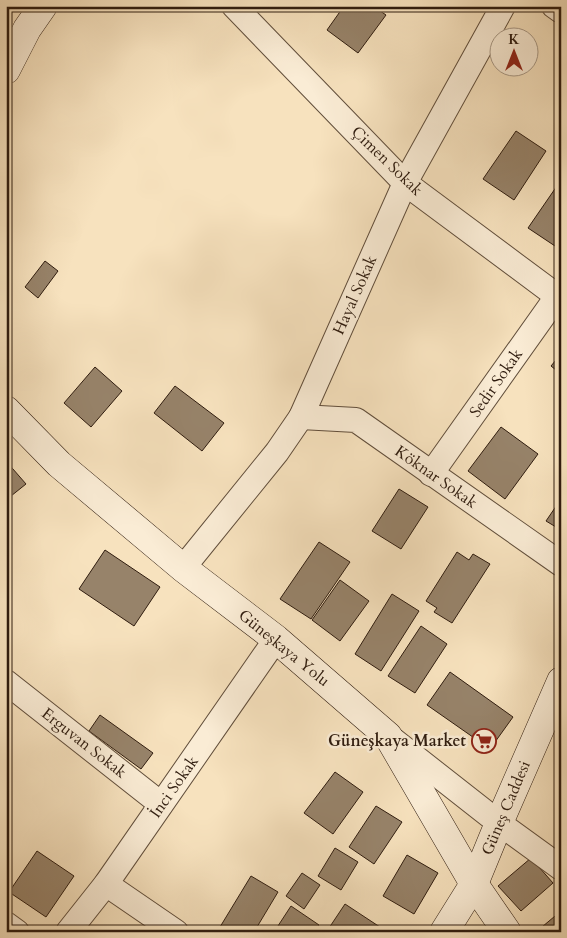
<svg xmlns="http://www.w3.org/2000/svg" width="567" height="938" font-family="Cardo,serif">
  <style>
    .building { fill: #97836a; stroke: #2f1c0f }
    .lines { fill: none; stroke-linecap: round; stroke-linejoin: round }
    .street-casing { stroke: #614e3b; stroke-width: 26 }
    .secondary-casing { stroke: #2f1c0f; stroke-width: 29 }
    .street { stroke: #faecd5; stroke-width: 24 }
    .secondary { stroke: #faecd5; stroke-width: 28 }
    .labels { text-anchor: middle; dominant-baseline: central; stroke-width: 5; stroke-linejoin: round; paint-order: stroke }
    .street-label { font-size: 16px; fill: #2f1c0f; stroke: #faecd5 }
    .poi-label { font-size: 16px; font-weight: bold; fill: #2f1c0f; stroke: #faecd5; text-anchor: end }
  </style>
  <rect width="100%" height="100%" fill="#f7e2be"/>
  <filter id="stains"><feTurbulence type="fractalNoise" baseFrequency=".004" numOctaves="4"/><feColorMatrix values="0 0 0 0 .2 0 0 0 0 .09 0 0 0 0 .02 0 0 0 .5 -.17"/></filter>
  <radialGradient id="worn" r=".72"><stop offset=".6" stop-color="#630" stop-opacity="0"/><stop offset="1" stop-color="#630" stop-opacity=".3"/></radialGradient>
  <g class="building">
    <path d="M 344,6 L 373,6 L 386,15 L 358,53 L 327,30 Z"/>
    <path d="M 516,131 L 546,151 L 514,200 L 483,179 Z"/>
    <path d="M 559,183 L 561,184 L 561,250 L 528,228 Z"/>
    <path d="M 45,261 L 58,271 L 38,298 L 25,287 Z"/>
    <path d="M 561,354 L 561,374 L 551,366 Z"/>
    <path d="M 95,367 L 122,391 L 91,427 L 64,403 Z"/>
    <path d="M 175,386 L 224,423 L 202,451 L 154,413 Z"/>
    <path d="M 501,427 L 538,454 L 505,499 L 468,471 Z"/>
    <path d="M 6,461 L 26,484 L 6,500 Z"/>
    <path d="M 399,489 L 428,507 L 401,549 L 372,531 Z"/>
    <path d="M 561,499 L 561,530 L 546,521 Z"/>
    <path d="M 319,542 L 350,562 L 311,619 L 280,599 Z"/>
    <path d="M 105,550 L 160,587 L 134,626 L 79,589 Z"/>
    <path d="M 457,552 L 469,560 L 473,554 L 490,564 L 452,623 L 434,612 L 437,608 L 426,601 Z"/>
    <path d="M 340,580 L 369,601 L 340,641 L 312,620 Z"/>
    <path d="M 392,594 L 419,611 L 381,671 L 355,654 Z"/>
    <path d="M 421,626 L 447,644 L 415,693 L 388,676 Z"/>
    <path d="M 450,672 L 513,717 L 490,749 L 427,705 Z"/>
    <path d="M 100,715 L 153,753 L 141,769 L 89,731 Z"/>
    <path d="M 335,772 L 363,792 L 333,834 L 304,813 Z"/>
    <path d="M 376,806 L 402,822 L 374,864 L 349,847 Z"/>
    <path d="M 335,848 L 358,862 L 341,890 L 318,876 Z"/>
    <path d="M 37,851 L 74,876 L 46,917 L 9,892 Z"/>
    <path d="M 407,855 L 438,873 L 414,914 L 383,896 Z"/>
    <path d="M 531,858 L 553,883 L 521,911 L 498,886 Z"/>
    <path d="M 302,873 L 320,885 L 304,909 L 286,896 Z"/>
    <path d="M 251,876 L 278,892 L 254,932 L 228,932 L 220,927 Z"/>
    <path d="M 345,904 L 386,931 L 335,932 L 329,928 Z"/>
    <path d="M 291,906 L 319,925 L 314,932 L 274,932 Z"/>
    <path d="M 561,911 L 561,932 L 536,932 Z"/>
  </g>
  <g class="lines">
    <defs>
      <g id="street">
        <path d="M 234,6 L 405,183 L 557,296"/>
        <path d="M 554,6 L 561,11"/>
        <path d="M 301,417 L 356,420 L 561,564"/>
        <path d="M 431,474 L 561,291"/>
        <path d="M 183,568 L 277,452 L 301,417 L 405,183 L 503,6"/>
        <path d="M 6,682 L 161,804"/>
        <path d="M 392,739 L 499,823 L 561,868"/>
        <path d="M 106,884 L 176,932"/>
        <path d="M 6,924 L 17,932"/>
        <path d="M 68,932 L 106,884 L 276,639"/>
      </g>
      <g id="secondary">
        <path d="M 6,70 L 27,29 L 43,6"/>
        <path d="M 6,410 L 59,464 L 183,568 L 276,639 L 388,736 L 474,884 L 507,932"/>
        <path d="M 444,932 L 474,884 L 499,823 L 561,681"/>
      </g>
    </defs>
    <use href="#street" class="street-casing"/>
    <use href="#secondary" class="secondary-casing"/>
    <use href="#street" class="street"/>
    <use href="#secondary" class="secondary"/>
  </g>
  <defs>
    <symbol id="supermarket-ring" viewBox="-11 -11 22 22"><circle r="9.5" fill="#faecd5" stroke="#8f2418" stroke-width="1.5"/><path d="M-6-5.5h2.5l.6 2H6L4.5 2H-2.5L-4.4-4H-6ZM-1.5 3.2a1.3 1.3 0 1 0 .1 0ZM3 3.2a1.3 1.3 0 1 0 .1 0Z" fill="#8f2418"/></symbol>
  </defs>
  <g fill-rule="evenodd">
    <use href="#supermarket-ring" x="470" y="727" width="28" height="28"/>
  </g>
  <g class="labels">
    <g class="street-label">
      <text transform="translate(387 161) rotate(44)">Çimen Sokak</text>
      <text transform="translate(355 295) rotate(-66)">Hayal Sokak</text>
      <text transform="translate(496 383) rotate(-55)">Sedir Sokak</text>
      <text transform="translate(436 477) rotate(35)">Köknar Sokak</text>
      <text transform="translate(284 648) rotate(39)">Güneşkaya Yolu</text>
      <text transform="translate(84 743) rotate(38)">Erguvan Sokak</text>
      <text transform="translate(174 787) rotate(-55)">İnci Sokak</text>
      <text transform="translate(506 808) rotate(-67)">Güneş Caddesi</text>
    </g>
    <g class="poi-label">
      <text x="466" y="741">Güneşkaya Market</text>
    </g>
  </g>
  <rect width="567" height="938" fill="none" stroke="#f7e2be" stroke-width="25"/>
  <rect x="8" y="8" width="552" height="923" fill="none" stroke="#2f1c0f" stroke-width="2.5"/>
  <rect x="12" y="12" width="542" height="913" fill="none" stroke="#2f1c0f"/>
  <g transform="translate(514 52)"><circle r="24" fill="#faecd5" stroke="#a99986"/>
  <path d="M0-4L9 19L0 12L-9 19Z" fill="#8f2418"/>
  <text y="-8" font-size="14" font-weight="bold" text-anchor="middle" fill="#2f1c0f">K</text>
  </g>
  <rect width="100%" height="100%" filter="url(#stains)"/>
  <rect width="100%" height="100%" fill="url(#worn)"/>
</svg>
